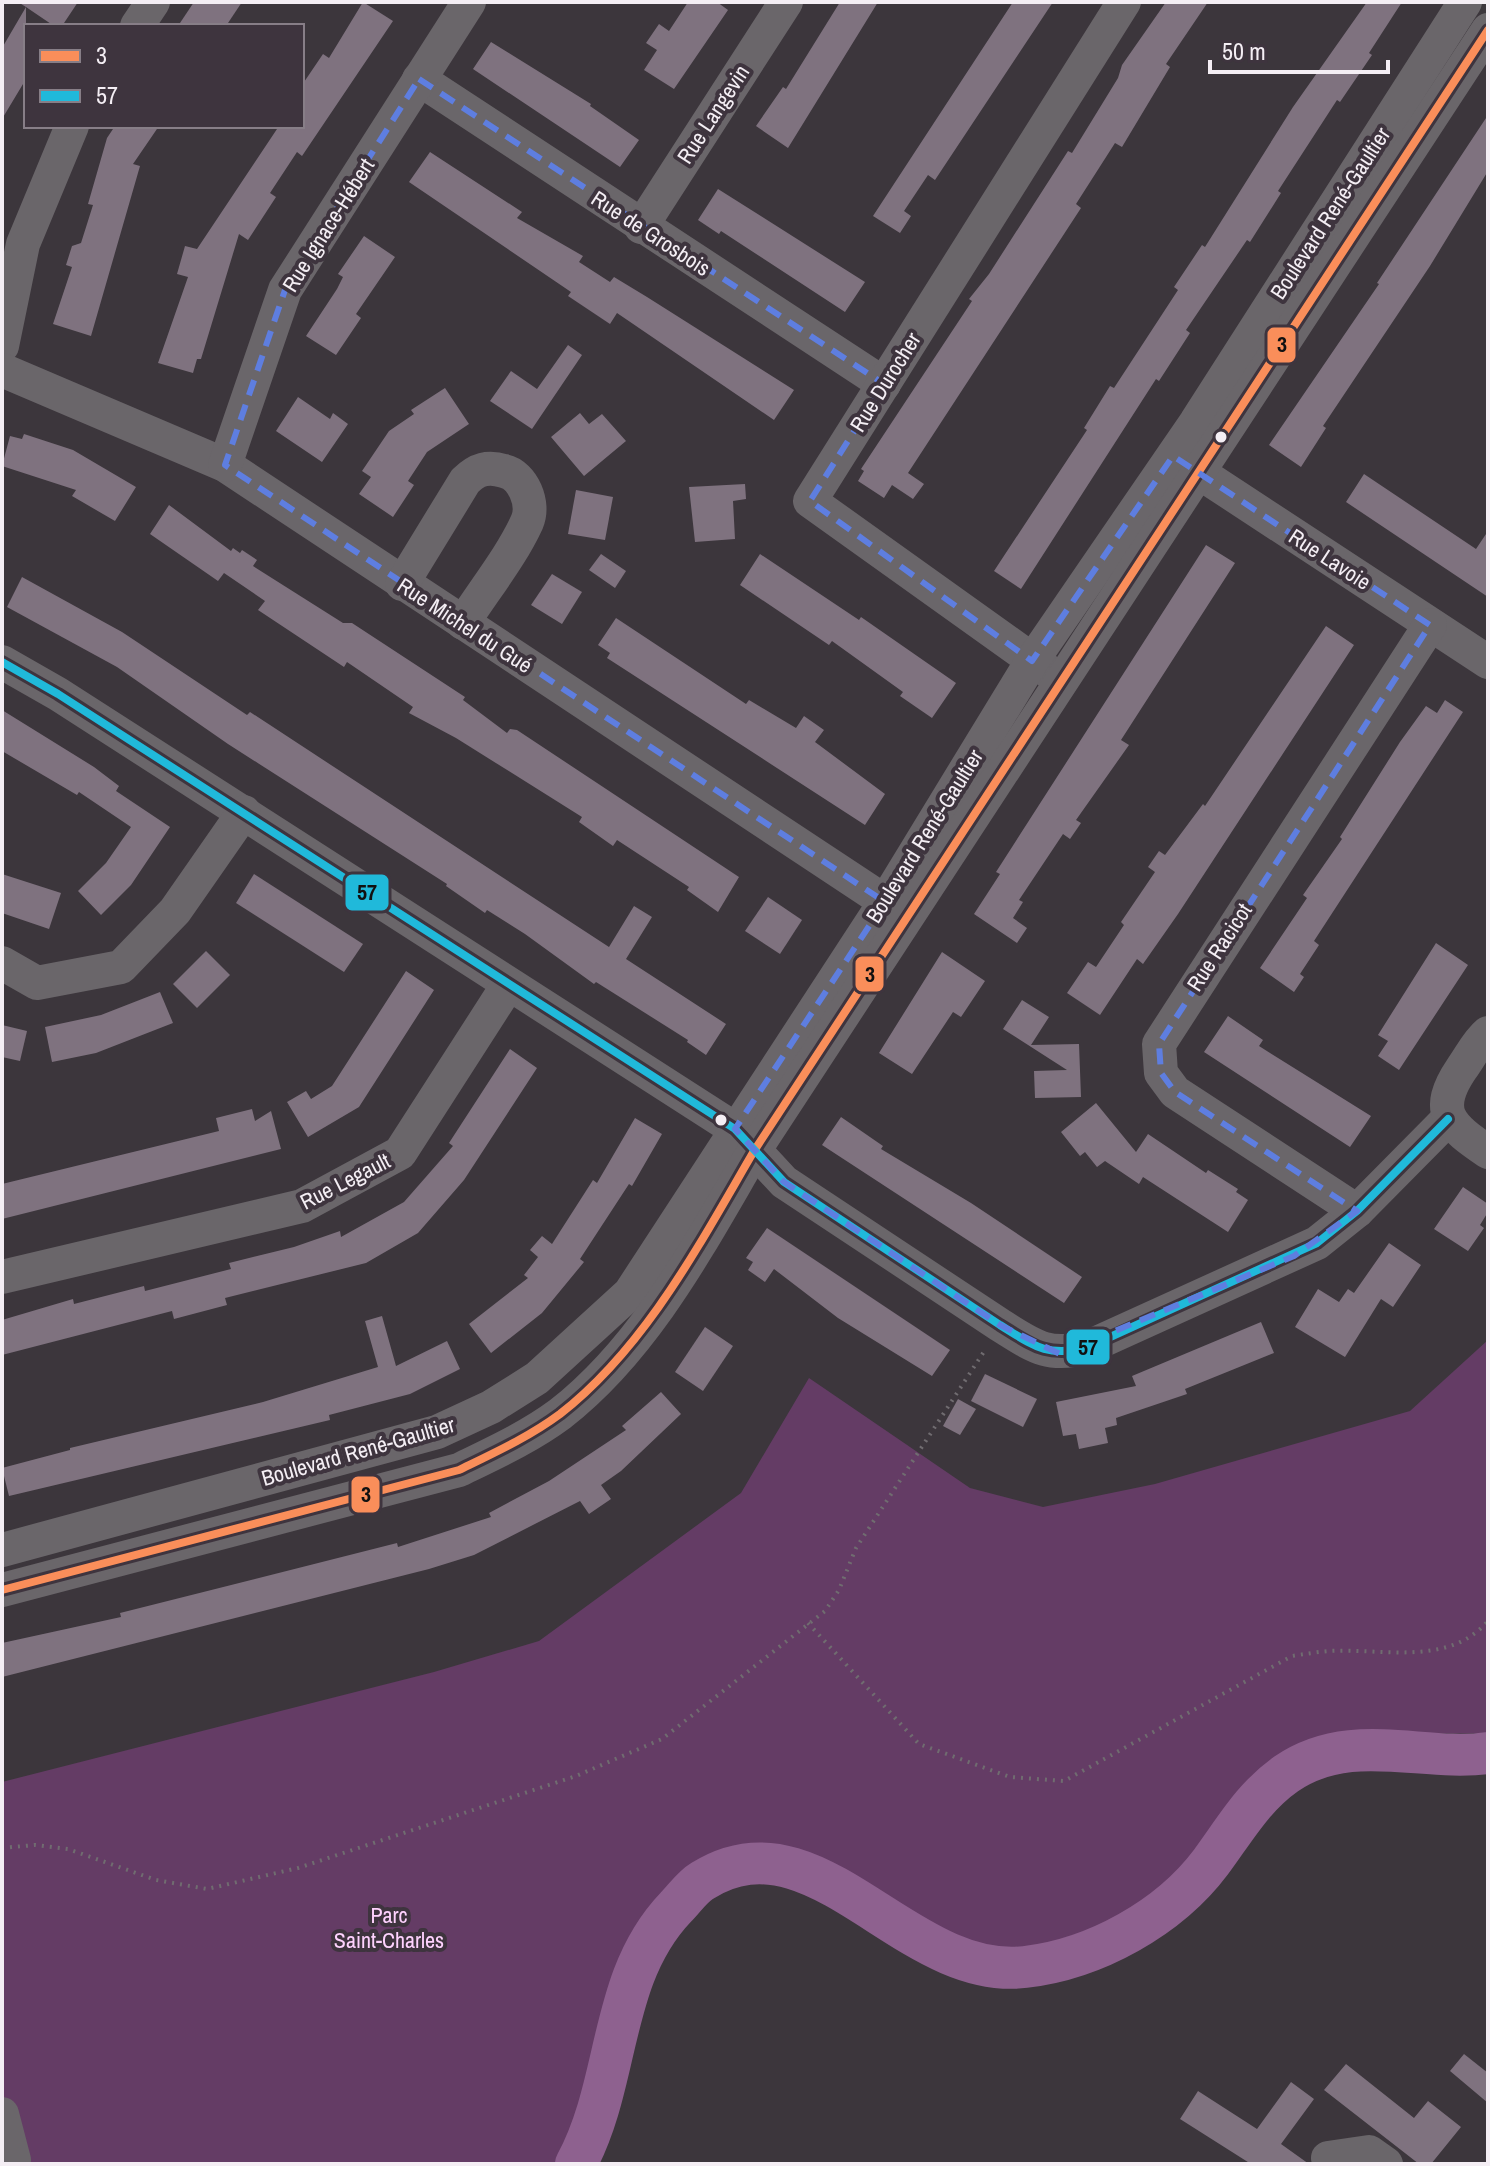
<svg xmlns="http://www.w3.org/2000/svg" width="1490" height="2166" font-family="'Archivo Narrow',sans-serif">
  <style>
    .green { fill: #643c65 }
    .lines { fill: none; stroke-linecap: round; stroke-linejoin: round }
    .river { stroke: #8e618f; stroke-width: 42 }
    .building { fill: #7f727f }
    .path { stroke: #706c70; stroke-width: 4; stroke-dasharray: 2 6; stroke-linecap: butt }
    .minor { stroke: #6a666a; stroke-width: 34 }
    .bus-1-casing { stroke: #3e343e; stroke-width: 14 }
    .bus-2-casing { stroke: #3e343e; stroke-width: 14 }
    .bus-1 { stroke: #fa8e5a; stroke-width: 8 }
    .bus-2 { stroke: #20b9da; stroke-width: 8 }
    .marked { fill: none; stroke: #5e7ee0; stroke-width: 6; stroke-dasharray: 16 10; stroke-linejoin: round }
    .bus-dot { fill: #f4eef4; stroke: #3e343e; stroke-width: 3 }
    .labels { text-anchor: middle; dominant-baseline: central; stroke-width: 8; stroke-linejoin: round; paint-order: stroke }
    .street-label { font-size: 22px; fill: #f4eef4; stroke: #3e343e }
    .park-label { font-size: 22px; fill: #fed2fe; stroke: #3e343e }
    .line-badge { stroke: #3e343e; stroke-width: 3 }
    .pale-badge-label { font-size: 22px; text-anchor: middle; font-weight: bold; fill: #111 }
  </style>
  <rect width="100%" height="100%" fill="#3c363c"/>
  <path class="green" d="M 1488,1340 L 1488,1733 C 1429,1735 1358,1726 1303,1750 C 1231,1783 1219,1831 1171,1886 C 1153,1908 1072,1945 1044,1950 C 1006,1956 958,1946 924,1927 C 846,1884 777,1802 685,1873 C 597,1942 614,2077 555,2164 L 2,2164 L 2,1782 L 434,1672 L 539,1641 L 741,1493 L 809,1378 L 970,1488 L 1043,1507 L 1155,1484 L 1410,1411 Z"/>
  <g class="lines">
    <path class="river" d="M 576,2164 C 621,2081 608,1978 676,1907 C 684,1899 692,1887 702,1881 C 816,1809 904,1981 1025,1967 C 1095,1959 1169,1918 1211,1862 C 1234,1831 1253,1797 1286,1774 C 1350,1730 1421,1762 1488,1753"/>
  </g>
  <g class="building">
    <path d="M 18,2 L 78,2 L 62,26 L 54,26 L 26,7 L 26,79 L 2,119 L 2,48 L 26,7 Z"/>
    <path d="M 194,2 L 242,2 L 226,26 L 178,26 Z"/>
    <path d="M 363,2 L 393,21 L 302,156 L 297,152 L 270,193 L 276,197 L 248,240 L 239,234 L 201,359 L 197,359 L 193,373 L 158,363 L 188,277 L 177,274 L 185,246 L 197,249 L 279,126 L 302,126 L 302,85 L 323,54 L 329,58 Z"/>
    <path d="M 688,2 L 717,2 L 728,10 L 674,89 L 644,70 L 657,50 L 646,43 L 659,24 L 669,31 Z"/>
    <path d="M 840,2 L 878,2 L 788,148 L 756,126 L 783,87 L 786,89 Z"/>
    <path d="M 1013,2 L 1053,2 L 935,180 L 928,175 L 904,211 L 911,216 L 900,233 L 873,216 Z"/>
    <path d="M 1166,2 L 1208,2 L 1166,64 L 1170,67 L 1122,147 L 1115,143 L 1076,204 L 1081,208 L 908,473 L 924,484 L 913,499 L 892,485 L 884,498 L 858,481 L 864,471 L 861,469 L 972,301 L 969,299 L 989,274 L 1068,151 L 1072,153 L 1118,78 L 1122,65 Z"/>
    <path d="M 1367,2 L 1402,2 L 1369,53 L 1372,55 L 1340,102 L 1337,100 L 1278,191 L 1281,193 L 1250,242 L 1247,240 L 1186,330 L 1190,333 L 1159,381 L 1156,379 L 1021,589 L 994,571 L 1087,430 L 1084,428 L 1110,386 L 1114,388 L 1178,290 L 1174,287 L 1202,245 L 1205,247 L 1293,107 Z"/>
    <path d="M 491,42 L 591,104 L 590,106 L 639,140 L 620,167 L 473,69 Z"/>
    <path d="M 1488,115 L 1488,171 L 1430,266 L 1323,426 L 1326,428 L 1301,467 L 1269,445 L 1379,284 L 1377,283 Z"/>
    <path d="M 115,126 L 159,126 L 133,164 L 140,166 L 91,336 L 53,324 L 72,267 L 66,265 L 72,246 L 81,243 L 93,205 L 88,204 L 107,138 Z"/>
    <path d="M 430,152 L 522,212 L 517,218 L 583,256 L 579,262 L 610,282 L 614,277 L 647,297 L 794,390 L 774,420 L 617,313 L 610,324 L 568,296 L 571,292 L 409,182 Z"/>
    <path d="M 718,189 L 865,282 L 845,312 L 721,231 L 719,234 L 698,220 Z"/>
    <path d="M 364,236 L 395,257 L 356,314 L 361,318 L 336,355 L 306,336 L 337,289 L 343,277 L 338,274 Z"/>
    <path d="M 568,345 L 582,355 L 532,429 L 490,401 L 511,371 L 537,389 Z"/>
    <path d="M 445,388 L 469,424 L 427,452 L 408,481 L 414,485 L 393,517 L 359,494 L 371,477 L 362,471 L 389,431 L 414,414 L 411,410 Z"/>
    <path d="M 298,397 L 330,419 L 333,413 L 348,424 L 322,462 L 276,431 Z"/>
    <path d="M 580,413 L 589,424 L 602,414 L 626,441 L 584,476 L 551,437 Z"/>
    <path d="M 24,434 L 73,450 L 136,487 L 115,521 L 72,496 L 76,490 L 2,466 L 10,436 L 22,439 Z"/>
    <path d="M 1364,474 L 1476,549 L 1488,531 L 1488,597 L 1346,502 Z"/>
    <path d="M 745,484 L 746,499 L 733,501 L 735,539 L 695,542 L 689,487 Z"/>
    <path d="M 576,490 L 613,497 L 605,540 L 568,534 Z"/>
    <path d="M 169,505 L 231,551 L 233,548 L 240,553 L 242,550 L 257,560 L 253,566 L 343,623 L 352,623 L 465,697 L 463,700 L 507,733 L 510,729 L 517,730 L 739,877 L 718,912 L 687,890 L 689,887 L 617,840 L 613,846 L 579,822 L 582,817 L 456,738 L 409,713 L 413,707 L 347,662 L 344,667 L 258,610 L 265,601 L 224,573 L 218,581 L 150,534 Z"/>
    <path d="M 1206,545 L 1235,563 L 1121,740 L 1129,745 L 1076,820 L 1081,823 L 1070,839 L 1063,834 L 1019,900 L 1023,902 L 1013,918 L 1027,928 L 1017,943 L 974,914 L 1000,874 L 996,872 Z"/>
    <path d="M 601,554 L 626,571 L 615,588 L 589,570 Z"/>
    <path d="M 760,554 L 859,620 L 861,617 L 956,683 L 932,718 L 900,696 L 903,692 L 832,641 L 829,645 L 740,585 Z"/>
    <path d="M 552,574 L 582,592 L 562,624 L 531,605 Z"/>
    <path d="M 22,577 L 122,632 L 247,715 L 250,712 L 609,947 L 634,906 L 652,917 L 626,959 L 726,1024 L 706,1055 L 687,1042 L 688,1040 L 596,982 L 594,984 L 525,934 L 487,910 L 485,913 L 446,886 L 447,884 L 228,744 L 117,667 L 7,607 Z"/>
    <path d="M 616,618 L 746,704 L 749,700 L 796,728 L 804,716 L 824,730 L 815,742 L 885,794 L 865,825 L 607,658 L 610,653 L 598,645 Z"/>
    <path d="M 1326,626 L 1354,645 L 1178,914 L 1143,964 L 1137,959 L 1100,1015 L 1067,993 L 1088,962 L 1096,967 L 1124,925 L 1121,922 L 1155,872 L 1148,867 L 1159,851 L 1165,855 L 1203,804 L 1205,806 Z"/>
    <path d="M 1445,700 L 1463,712 L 1314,941 L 1319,945 L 1300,974 L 1304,977 L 1294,992 L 1260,968 L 1307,898 L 1303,895 L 1342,839 L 1340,837 L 1400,742 L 1426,706 L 1437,713 Z"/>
    <path d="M 2,710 L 94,767 L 119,786 L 116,791 L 170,827 L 131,885 L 101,915 L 78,891 L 106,863 L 131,827 L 79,792 L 77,795 L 2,751 Z"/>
    <path d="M 2,874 L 61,893 L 49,929 L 2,913 Z"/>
    <path d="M 254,874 L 363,944 L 344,972 L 236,903 Z"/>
    <path d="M 768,897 L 802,920 L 780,954 L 745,931 Z"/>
    <path d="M 1436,943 L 1468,965 L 1399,1070 L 1378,1056 L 1388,1041 L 1378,1035 Z"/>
    <path d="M 206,951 L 230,975 L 197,1008 L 173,984 Z"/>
    <path d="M 942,952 L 985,981 L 961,1017 L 953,1012 L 912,1074 L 879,1053 Z"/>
    <path d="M 406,971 L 434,990 L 359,1107 L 308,1137 L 287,1102 L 306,1091 L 311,1099 L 332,1086 Z"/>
    <path d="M 160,992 L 173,1023 L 96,1053 L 52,1062 L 45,1027 L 101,1015 Z"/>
    <path d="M 1022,1000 L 1049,1017 L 1031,1045 L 1079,1044 L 1081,1097 L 1035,1098 L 1034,1071 L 1067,1070 L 1003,1029 Z"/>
    <path d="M 1228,1016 L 1263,1040 L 1259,1046 L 1371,1116 L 1350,1147 L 1204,1052 Z"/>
    <path d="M 2,1025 L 27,1031 L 20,1061 L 2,1057 Z"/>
    <path d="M 510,1049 L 537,1068 L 464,1180 L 418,1233 L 366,1263 L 225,1298 L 227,1305 L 174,1319 L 172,1311 L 2,1355 L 2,1320 L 73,1299 L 74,1304 L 144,1286 L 145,1291 L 231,1269 L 229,1263 L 294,1247 L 340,1231 L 341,1237 L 404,1202 L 453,1146 L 449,1143 Z"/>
    <path d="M 1096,1103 L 1136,1152 L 1148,1134 L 1206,1173 L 1208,1170 L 1238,1189 L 1236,1192 L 1248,1200 L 1228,1232 L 1143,1177 L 1139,1184 L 1105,1161 L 1097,1167 L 1085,1152 L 1080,1156 L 1061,1132 Z"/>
    <path d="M 252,1109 L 255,1121 L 271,1111 L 281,1149 L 2,1219 L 2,1184 L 219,1131 L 216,1118 Z"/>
    <path d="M 841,1117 L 883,1146 L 881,1149 L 971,1203 L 1082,1277 L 1064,1303 L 822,1145 Z"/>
    <path d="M 635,1118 L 662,1134 L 632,1186 L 629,1184 L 580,1259 L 584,1262 L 542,1313 L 491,1353 L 469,1324 L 528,1278 L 524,1275 L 538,1257 L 530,1250 L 542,1236 L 552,1244 L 593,1180 L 597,1183 Z"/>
    <path d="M 1463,1187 L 1488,1204 L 1488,1212 L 1480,1225 L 1484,1228 L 1468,1251 L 1434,1229 Z"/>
    <path d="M 767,1228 L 950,1350 L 932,1376 L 838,1318 L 774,1269 L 765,1282 L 748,1270 L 753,1262 L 746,1258 Z"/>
    <path d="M 1389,1243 L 1421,1265 L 1393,1307 L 1381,1299 L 1345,1357 L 1295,1327 L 1318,1289 L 1339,1302 L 1348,1289 L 1354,1293 Z"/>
    <path d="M 382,1316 L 396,1366 L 447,1341 L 460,1369 L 410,1394 L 329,1415 L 330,1420 L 9,1496 L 2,1468 L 70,1450 L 70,1448 L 263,1402 L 378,1367 L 365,1321 Z"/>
    <path d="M 1261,1322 L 1274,1353 L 1185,1389 L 1187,1394 L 1116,1418 L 1117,1425 L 1105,1428 L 1108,1443 L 1079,1449 L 1076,1434 L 1063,1436 L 1056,1402 L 1136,1386 L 1132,1376 Z"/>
    <path d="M 705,1327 L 733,1346 L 703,1391 L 675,1372 Z"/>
    <path d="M 985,1374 L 1037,1399 L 1023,1427 L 971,1401 Z"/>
    <path d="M 661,1392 L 681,1414 L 621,1471 L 601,1485 L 611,1499 L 589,1514 L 580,1501 L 474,1555 L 429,1569 L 2,1677 L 2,1643 L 121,1617 L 120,1613 L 397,1543 L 398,1547 L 491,1517 L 489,1513 L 549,1481 L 626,1430 L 622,1426 Z"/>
    <path d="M 958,1399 L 976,1409 L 960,1435 L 943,1426 Z"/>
    <path d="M 1464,2054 L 1488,2073 L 1488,2103 L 1450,2071 Z"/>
    <path d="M 1346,2064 L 1414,2118 L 1428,2101 L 1461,2127 L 1431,2164 L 1419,2164 L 1324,2090 Z"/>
    <path d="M 1291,2082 L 1314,2099 L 1281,2144 L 1309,2164 L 1251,2164 L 1180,2119 L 1198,2091 L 1257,2129 Z"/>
  </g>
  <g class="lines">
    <g class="path">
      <path d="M 808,1623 L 919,1744 L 1010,1777 L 1064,1781 L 1292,1656 C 1305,1654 1317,1652 1329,1651 C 1383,1648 1448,1667 1488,1621"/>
      <path d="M 2,1848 L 35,1845 L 68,1849 L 156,1880 L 207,1889 L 298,1868 L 576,1776 L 662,1739 L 825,1611 L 839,1590 L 856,1548 L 985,1350"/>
    </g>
    <g class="minor">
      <path d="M 137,26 L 153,2"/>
      <path d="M 419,79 L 884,384"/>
      <path d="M 641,227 L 786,2"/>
      <path d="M 2,346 L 23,244 L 72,126"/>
      <path d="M 2,370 L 225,465 L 904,914"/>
      <path d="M 1180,460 L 1488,662"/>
      <path d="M 225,465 L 285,290 L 469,2"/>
      <path d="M 402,584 L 465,481 C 477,469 488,466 504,471 C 523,475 535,504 527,522 C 511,557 484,590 463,623"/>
      <path d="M 2,662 L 58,694 L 735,1129 L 784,1182 L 1000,1325 C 1034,1346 1046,1357 1086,1348 L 1317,1243 L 1357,1211 L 1448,1119"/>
      <path d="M 1052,674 L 810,501 L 1124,2"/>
      <path d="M 2,963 L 37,983 L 121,967 L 175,911 L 244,812"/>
      <path d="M 1488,1033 C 1477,1042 1470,1057 1462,1068 C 1432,1112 1450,1126 1488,1152"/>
      <path d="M 1357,1211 L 1175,1092 L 1161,1073 L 1159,1044 L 1430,625"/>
      <path d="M 2,1277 L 302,1206 L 400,1153 L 508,985"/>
      <path d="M 2,1550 L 437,1432 L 491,1407 L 537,1378 L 630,1293 L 885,902 L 1032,661 L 1196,422 L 1465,2"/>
      <path d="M 2,1590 L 459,1470 C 494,1453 529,1437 560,1414 C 646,1347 700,1243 754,1151 L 1488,30"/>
      <path d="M 2,2114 L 14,2160"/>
      <path d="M 1328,2158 L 1369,2152 L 1386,2164"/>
    </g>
    <defs>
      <path id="bus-1" d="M 2,1590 L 459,1470 C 494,1453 529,1437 560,1414 C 646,1347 700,1243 754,1151 L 1488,30"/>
      <path id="bus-2" d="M 2,662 L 58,694 L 735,1129 L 784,1182 L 1000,1325 C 1034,1346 1046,1357 1086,1348 L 1317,1243 L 1357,1211 L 1448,1119"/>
    </defs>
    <use href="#bus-1" class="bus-1-casing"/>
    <use href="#bus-2" class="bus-2-casing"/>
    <use href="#bus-1" class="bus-1"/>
    <use href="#bus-2" class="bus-2"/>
  </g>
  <path class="marked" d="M 419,79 L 884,384 L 810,501 L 1032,661 L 1173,456 L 1430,625 L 1159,1044 L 1161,1073 L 1175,1092 L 1357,1211 L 1294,1256 L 1060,1354 L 1000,1325 L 784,1182 L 735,1129 L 885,902 L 225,465 L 285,290 Z"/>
  <g class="bus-dot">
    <circle cx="1221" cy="437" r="7"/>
    <circle cx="721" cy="1120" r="7"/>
  </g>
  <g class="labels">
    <g class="street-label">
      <text transform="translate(713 114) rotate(-57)">Rue Langevin</text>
      <text transform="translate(1330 213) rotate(-57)">Boulevard René-Gaultier</text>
      <text transform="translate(328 225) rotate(-58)">Rue Ignace-Hébert</text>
      <text transform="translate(651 233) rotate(33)">Rue de Grosbois</text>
      <text transform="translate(885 382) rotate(-58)">Rue Durocher</text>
      <text transform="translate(1330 559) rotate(33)">Rue Lavoie</text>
      <text transform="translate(465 625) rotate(33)">Rue Michel du Gué</text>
      <text transform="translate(924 836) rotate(-58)">Boulevard René-Gaultier</text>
      <text transform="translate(1219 947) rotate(-57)">Rue Racicot</text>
      <text transform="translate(345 1181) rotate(-27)">Rue Legault</text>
      <text transform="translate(358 1451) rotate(-16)">Boulevard René-Gaultier</text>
    </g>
    <g class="park-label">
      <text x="389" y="1915">Parc<tspan x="389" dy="25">Saint-Charles</tspan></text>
    </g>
  </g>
  <g class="line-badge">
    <rect x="1266" y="326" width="31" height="38" rx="8" fill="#fa8e5a"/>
    <rect x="344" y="873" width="46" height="39" rx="8" fill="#20b9da"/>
    <rect x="854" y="955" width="31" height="38" rx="8" fill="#fa8e5a"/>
    <rect x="1065" y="1328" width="46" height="38" rx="8" fill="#20b9da"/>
    <rect x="350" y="1475" width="31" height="39" rx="8" fill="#fa8e5a"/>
  </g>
  <g class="pale-badge-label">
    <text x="1282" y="352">3</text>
    <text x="367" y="900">57</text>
    <text x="870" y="982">3</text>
    <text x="1088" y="1355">57</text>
    <text x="366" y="1502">3</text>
  </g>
  <rect width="1490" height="2166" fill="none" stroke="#f4eef4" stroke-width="8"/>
  <rect x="24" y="24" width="280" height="104" fill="#3e343e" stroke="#877e87" stroke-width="2"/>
  <rect x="40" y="50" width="40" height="12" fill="#fa8e5a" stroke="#877e87" stroke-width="2"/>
  <text x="96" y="64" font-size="24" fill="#f4eef4">3</text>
  <rect x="40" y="90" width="40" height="12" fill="#20b9da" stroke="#877e87" stroke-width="2"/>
  <text x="96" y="104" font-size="24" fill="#f4eef4">57</text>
  <path d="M1210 60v12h178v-12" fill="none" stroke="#f4eef4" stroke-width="4"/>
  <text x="1222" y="60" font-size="24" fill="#f4eef4" stroke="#3e343e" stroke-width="6" paint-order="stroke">50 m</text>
</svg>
